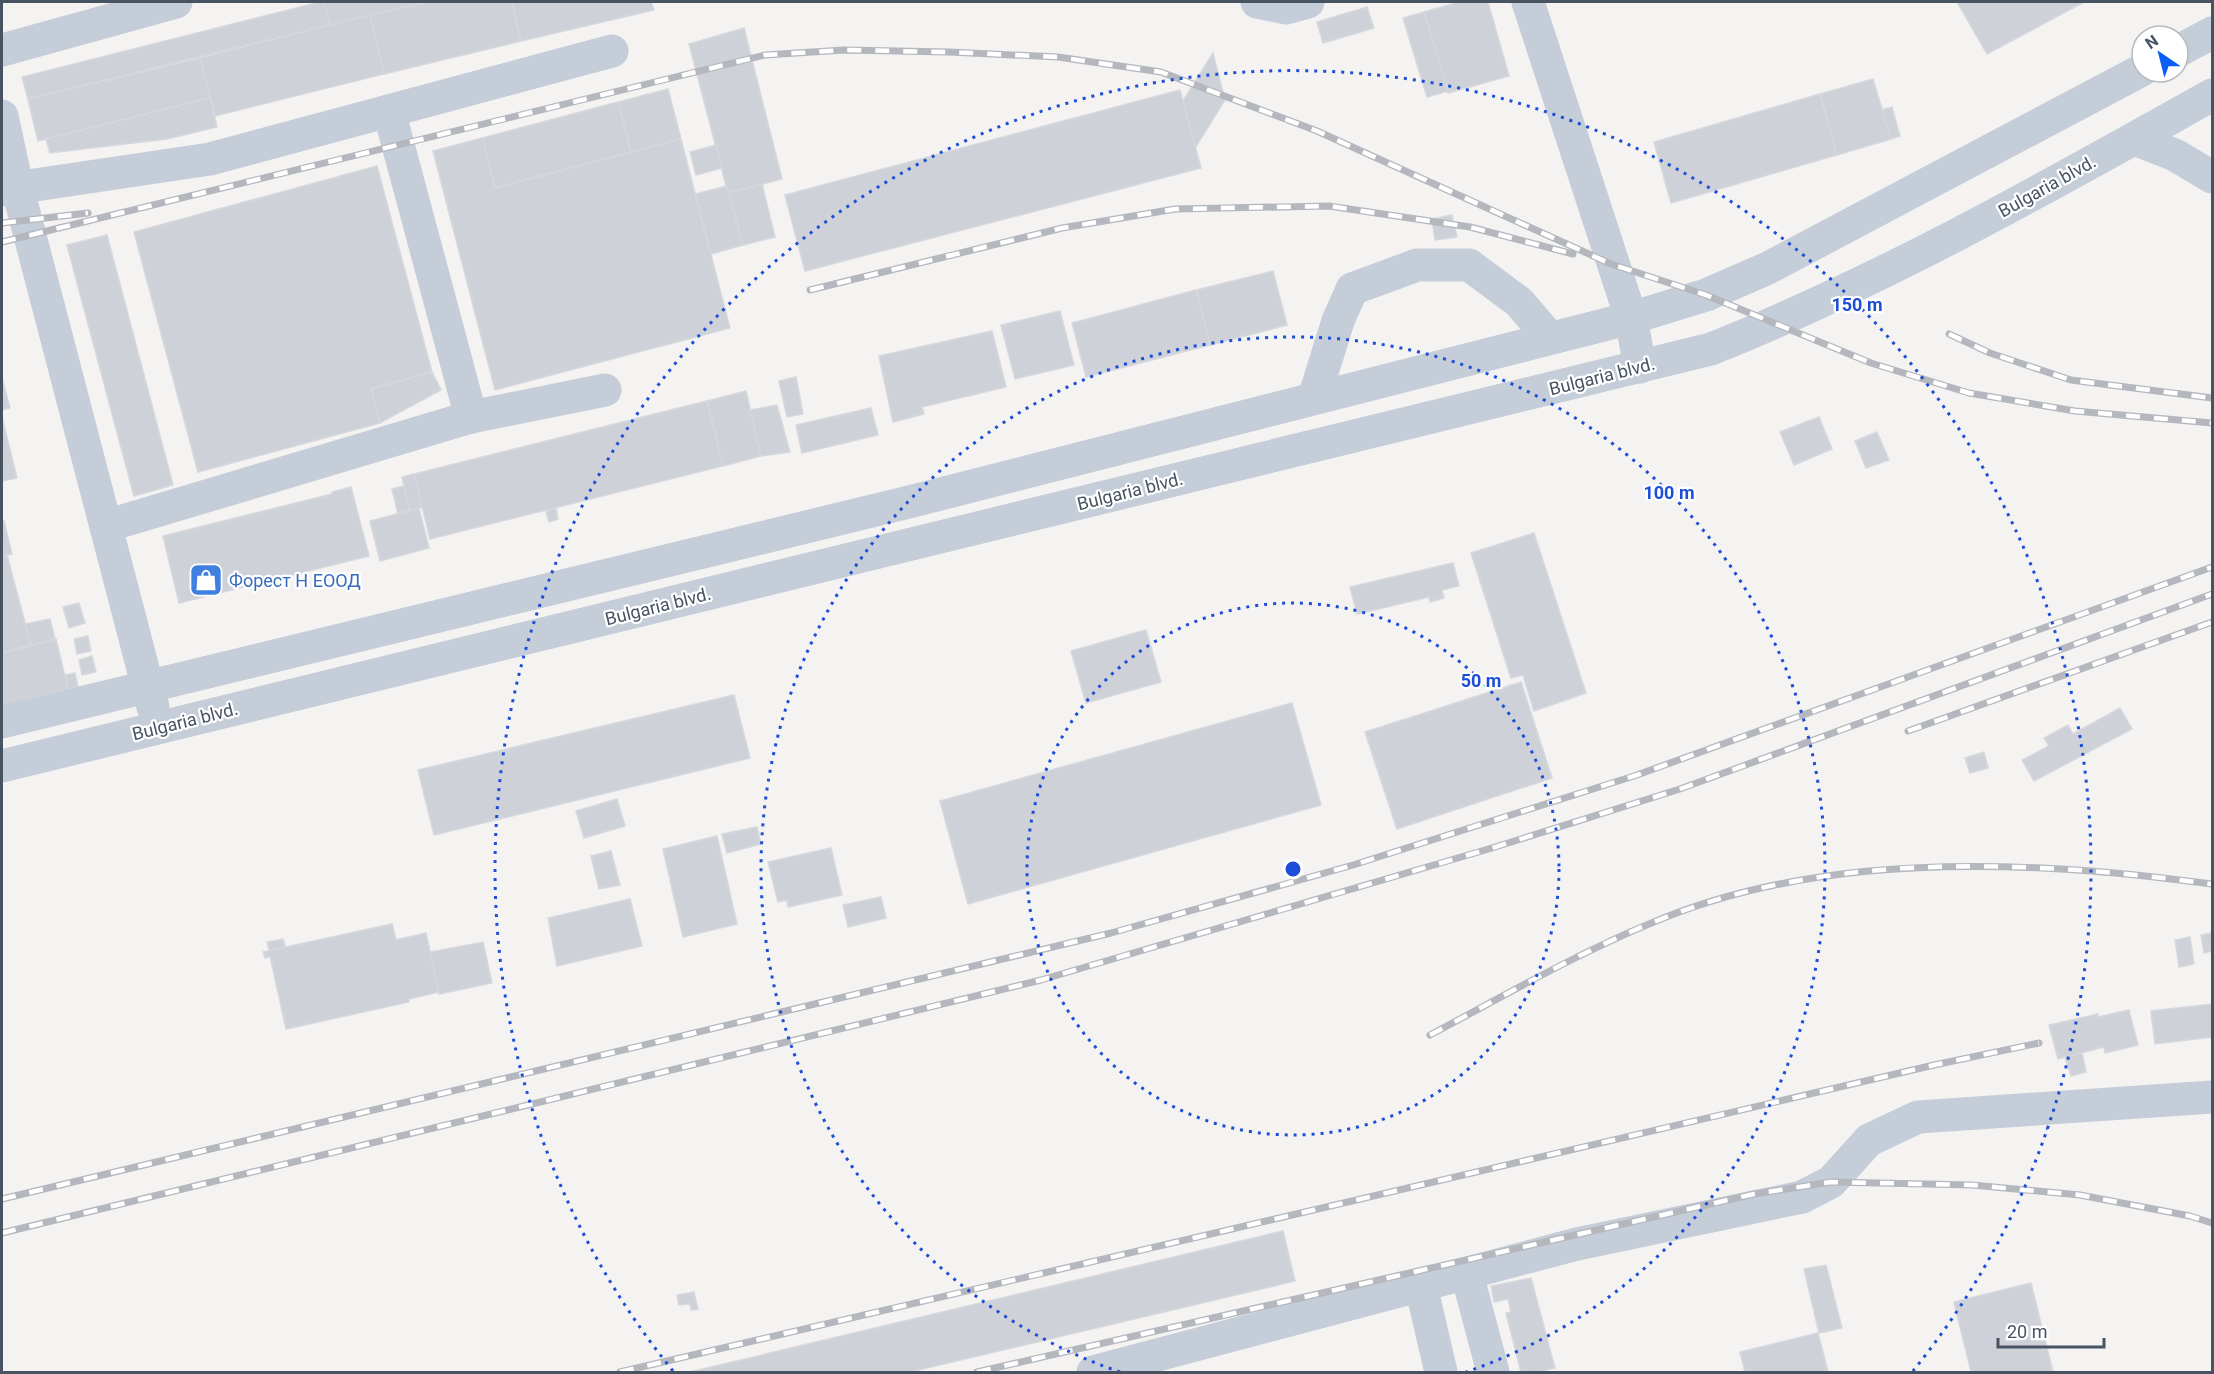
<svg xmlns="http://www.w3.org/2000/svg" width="2214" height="1374" font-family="Roboto,sans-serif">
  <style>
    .building { fill: #ced1d8; stroke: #d6d8de; stroke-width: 1.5 }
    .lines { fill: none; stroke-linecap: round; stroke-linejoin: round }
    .minor { stroke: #c5cdd8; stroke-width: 33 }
    .rail-casing { stroke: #b4b7bd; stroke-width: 7 }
    .rail { stroke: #fff; stroke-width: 4.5; stroke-dasharray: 14; stroke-linecap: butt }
    .ring { fill: none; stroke: #1d4ed8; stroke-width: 3; stroke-dasharray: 3 6 }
    .labels { text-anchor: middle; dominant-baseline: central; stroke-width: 4.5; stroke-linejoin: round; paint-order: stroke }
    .street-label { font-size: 18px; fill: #485362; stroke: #fff }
    .shop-label { font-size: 18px; fill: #366cbe; stroke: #fff; text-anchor: start }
    .centre { fill: #1d4ed8; stroke: #fff; stroke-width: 3 }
    .ring-label { font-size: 18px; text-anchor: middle; font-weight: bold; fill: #1d4ed8; stroke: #fff; stroke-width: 4.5; stroke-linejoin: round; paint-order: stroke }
  </style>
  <rect width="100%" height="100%" fill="#f5f2f2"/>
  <g class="building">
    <path d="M 320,2 L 324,2 L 330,25 L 28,99 L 22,77 Z"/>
    <path d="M 324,2 L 427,2 L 330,25 Z"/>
    <path d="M 427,2 L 512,2 L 521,41 L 384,74 L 370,15 Z"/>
    <path d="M 512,2 L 651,2 L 654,10 L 521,41 Z"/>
    <path d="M 1459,2 L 1488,2 L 1509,76 L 1448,93 L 1424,12 Z"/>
    <path d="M 1957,2 L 2084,2 L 1987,54 Z"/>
    <path d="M 1367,7 L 1374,28 L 1323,43 L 1317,22 Z"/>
    <path d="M 1424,12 L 1448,91 L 1427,97 L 1403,18 Z"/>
    <path d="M 370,15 L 384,74 L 215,116 L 200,58 Z"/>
    <path d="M 744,28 L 782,179 L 728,193 L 689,44 Z"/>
    <path d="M 1213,53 L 1225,100 L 1195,148 L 1183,101 Z"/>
    <path d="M 200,58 L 210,98 L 38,141 L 28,99 Z"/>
    <path d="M 1873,79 L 1891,139 L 1837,155 L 1820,94 Z"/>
    <path d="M 668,89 L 681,139 L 631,152 L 618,102 Z"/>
    <path d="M 1180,90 L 1201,168 L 805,271 L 785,195 Z"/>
    <path d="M 1820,94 L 1837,155 L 1671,203 L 1654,142 Z"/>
    <path d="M 210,98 L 217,127 L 167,139 L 50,153 L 46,139 Z"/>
    <path d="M 618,102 L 631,152 L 495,188 L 482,138 Z"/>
    <path d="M 1892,107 L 1900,136 L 1891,139 L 1882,110 Z"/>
    <path d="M 482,138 L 495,188 L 681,139 L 730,328 L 495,390 L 433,151 Z"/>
    <path d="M 716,145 L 722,168 L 696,175 L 690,152 Z"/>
    <path d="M 377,166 L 432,372 L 371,389 L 380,423 L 198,472 L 134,232 Z"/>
    <path d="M 762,184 L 775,237 L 743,245 L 728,193 Z"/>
    <path d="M 727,186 L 743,245 L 711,254 L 695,194 Z"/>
    <path d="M 1452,215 L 1457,237 L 1435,240 L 1432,219 Z"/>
    <path d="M 107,235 L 173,485 L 134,496 L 67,245 Z"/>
    <path d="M 1273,271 L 1287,325 L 1210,345 L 1196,290 Z"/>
    <path d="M 1196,290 L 1210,345 L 1086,377 L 1072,323 Z"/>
    <path d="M 1060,311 L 1074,365 L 1015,379 L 1001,325 Z"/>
    <path d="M 992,331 L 1006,387 L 922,407 L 924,414 L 893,422 L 879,356 Z"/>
    <path d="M 432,372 L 441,390 L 380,423 L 371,389 Z"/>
    <path d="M 796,377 L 803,414 L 787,417 L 779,381 Z"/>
    <path d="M 2,378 L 10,408 L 2,410 Z"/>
    <path d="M 746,391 L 761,456 L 723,466 L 707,401 Z"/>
    <path d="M 707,401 L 723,466 L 430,539 L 414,474 Z"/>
    <path d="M 777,405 L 790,452 L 761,456 L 750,410 Z"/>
    <path d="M 871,408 L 878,435 L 802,453 L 796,425 Z"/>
    <path d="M 2,417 L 17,478 L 2,481 Z"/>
    <path d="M 1819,417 L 1832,449 L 1794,465 L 1780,432 Z"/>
    <path d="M 1877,432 L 1889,460 L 1866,468 L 1855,441 Z"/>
    <path d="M 414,474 L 422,507 L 410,511 L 402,477 Z"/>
    <path d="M 404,486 L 410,511 L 398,514 L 392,489 Z"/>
    <path d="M 351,487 L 369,556 L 179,603 L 163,536 L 332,494 L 332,492 Z"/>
    <path d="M 419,508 L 429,548 L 380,561 L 370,521 Z"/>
    <path d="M 556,508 L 558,519 L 549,522 L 546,511 Z"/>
    <path d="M 4,521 L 12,554 L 2,556 L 2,522 Z"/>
    <path d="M 1534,533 L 1586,693 L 1534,711 L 1523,675 L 1511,678 L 1471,553 Z"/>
    <path d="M 7,555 L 31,645 L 2,653 L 2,556 Z"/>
    <path d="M 1453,563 L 1459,586 L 1442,590 L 1444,598 L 1430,602 L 1429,597 L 1357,614 L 1350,587 Z"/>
    <path d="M 79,603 L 85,623 L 69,628 L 63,607 Z"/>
    <path d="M 50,619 L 55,639 L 31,645 L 25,624 Z"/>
    <path d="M 1146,630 L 1161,682 L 1086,703 L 1071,651 Z"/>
    <path d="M 88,636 L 91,651 L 77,654 L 74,639 Z"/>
    <path d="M 56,639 L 68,689 L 2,706 L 2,653 Z"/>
    <path d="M 92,656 L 96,672 L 82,675 L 79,660 Z"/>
    <path d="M 75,673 L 78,687 L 68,689 L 65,675 Z"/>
    <path d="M 1521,682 L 1552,778 L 1397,829 L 1365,732 Z"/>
    <path d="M 734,695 L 750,758 L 434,835 L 418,770 Z"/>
    <path d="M 1292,703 L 1321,805 L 968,904 L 940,801 Z"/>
    <path d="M 2120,708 L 2132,729 L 2034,781 L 2022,760 L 2049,746 L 2044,738 L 2068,725 L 2073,734 Z"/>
    <path d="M 1984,752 L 1988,768 L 1970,773 L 1965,758 Z"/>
    <path d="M 617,799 L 625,826 L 584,838 L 576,811 Z"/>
    <path d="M 757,827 L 761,844 L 727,853 L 722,834 Z"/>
    <path d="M 717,836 L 737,924 L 683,937 L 663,849 Z"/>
    <path d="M 831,848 L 842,895 L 788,907 L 787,900 L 778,902 L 768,862 Z"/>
    <path d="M 611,851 L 620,885 L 599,889 L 591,856 Z"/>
    <path d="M 881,897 L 886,918 L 848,927 L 843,905 Z"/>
    <path d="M 630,899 L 642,946 L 557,966 L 548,918 Z"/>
    <path d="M 392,924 L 396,940 L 426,933 L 439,992 L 409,999 L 409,1002 L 286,1029 L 270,956 L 265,958 L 263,952 Z"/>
    <path d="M 2212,933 L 2212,951 L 2204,953 L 2201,935 Z"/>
    <path d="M 2190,937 L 2194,964 L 2179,967 L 2175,940 Z"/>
    <path d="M 283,939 L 285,947 L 269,950 L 267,942 Z"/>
    <path d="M 483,942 L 492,983 L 439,994 L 430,952 Z"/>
    <path d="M 2212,1004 L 2212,1037 L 2155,1044 L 2151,1011 Z"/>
    <path d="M 2129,1010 L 2138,1045 L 2105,1053 L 2104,1047 L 2058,1059 L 2049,1025 L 2098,1014 L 2098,1017 Z"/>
    <path d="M 2082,1053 L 2086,1072 L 2071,1076 L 2065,1057 Z"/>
    <path d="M 1283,1231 L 1295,1281 L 910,1372 L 690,1372 Z"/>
    <path d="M 1826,1265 L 1842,1328 L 1819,1333 L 1804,1269 Z"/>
    <path d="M 1531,1278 L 1555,1368 L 1538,1372 L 1521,1372 L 1506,1313 L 1511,1312 L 1508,1299 L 1494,1302 L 1491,1286 Z"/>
    <path d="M 2031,1283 L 2053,1372 L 1971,1372 L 1954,1302 Z"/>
    <path d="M 694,1292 L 698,1309 L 691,1310 L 690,1304 L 679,1305 L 677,1295 Z"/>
    <path d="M 1818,1333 L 1828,1372 L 1745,1372 L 1740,1352 Z"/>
  </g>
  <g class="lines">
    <g class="minor">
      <path d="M 1257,2 L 1286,8 L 1308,2"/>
      <path d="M 1528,2 L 1631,318 L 1640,367"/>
      <path d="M 2,50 L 176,2"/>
      <path d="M 2178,51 L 2212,33"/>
      <path d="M 389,111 L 471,417"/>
      <path d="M 2,116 L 17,186 L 153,707"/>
      <path d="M 2134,139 L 2175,155 L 2212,177"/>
      <path d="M 2,190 L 210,159 L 612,51"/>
      <path d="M 1314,398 L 1338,321 L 1352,289 L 1417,265 L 1469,265 L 1519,302 L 1549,337"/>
      <path d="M 106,526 L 471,417 L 605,390"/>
      <path d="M 2,722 L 909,502 L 1631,318 L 1706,295 L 1768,268 L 2142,70"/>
      <path d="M 2,766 L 1711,349 C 1886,279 2049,186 2212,95"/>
      <path d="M 1467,1274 L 1493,1372"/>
      <path d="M 1421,1286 L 1441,1372"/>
      <path d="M 1093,1372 L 1577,1244 L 1802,1197 L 1831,1182 L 1869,1140 L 1918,1117 L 2212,1097"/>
    </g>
    <defs>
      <g id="rail">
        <path d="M 2,223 L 88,213"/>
        <path d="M 2,242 L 765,55 L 844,50 L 949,52 L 1058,57 L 1161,72 L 1317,131 L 1611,264 L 1706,295 L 1871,363 L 1969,393 L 2075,411 L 2212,423"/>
        <path d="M 810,290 L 1062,228 L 1175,209 L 1329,206 L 1470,227 L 1573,254"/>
        <path d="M 1949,334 L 1990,353 L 2071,380 L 2212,398"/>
        <path d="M 1908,731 L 2212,622"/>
        <path d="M 1430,1035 C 1502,997 1574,955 1649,924 C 1787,865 1943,860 2091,871 C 2131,874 2172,879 2212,884"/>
        <path d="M 2,1199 L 1111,933 L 1353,865 L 1637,775 L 2212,567"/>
        <path d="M 2,1233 L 1041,980 L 1492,848 L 1680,789 L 2212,594"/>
        <path d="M 620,1372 L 1934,1065 L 2039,1043"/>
        <path d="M 977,1372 L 1754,1194 L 1831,1182 L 1972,1185 L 2080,1195 L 2190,1216 L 2212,1223"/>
      </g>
    </defs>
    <use href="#rail" class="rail-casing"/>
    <use href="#rail" class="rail"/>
  </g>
  <g class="ring">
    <circle cx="1293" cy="869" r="266"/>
    <path d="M1120 1372A532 532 0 1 1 1466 1372"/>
    <path d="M673 1371A798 798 0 1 1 1913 1371"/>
  </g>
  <defs>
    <symbol id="shop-square" viewBox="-11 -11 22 22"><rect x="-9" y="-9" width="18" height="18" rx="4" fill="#3f7fe0" stroke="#fff"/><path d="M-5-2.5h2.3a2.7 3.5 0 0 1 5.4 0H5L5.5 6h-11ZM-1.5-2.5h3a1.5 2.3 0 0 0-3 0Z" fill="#fff"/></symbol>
  </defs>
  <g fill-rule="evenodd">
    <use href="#shop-square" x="187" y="561" width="38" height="38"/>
  </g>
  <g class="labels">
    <g class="street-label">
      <text transform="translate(2047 186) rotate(-29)">Bulgaria blvd.</text>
      <text transform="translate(1602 376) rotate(-14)">Bulgaria blvd.</text>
      <text transform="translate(1130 491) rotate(-14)">Bulgaria blvd.</text>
      <text transform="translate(658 606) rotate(-14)">Bulgaria blvd.</text>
      <text transform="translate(185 721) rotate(-14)">Bulgaria blvd.</text>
    </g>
    <g class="shop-label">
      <text x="229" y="580">Форест Н ЕООД</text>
    </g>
  </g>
  <circle cx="1293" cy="869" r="9" class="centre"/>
  <g class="ring-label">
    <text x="1857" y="311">150 m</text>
    <text x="1669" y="499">100 m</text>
    <text x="1481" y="687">50 m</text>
  </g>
  <rect width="2214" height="1374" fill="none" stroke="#485362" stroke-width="6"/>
  <g transform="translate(2160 54) rotate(325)"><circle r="28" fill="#ffffff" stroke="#b6bac0" stroke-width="1.5"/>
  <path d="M0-4.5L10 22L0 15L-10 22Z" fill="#0a5df7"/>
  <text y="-9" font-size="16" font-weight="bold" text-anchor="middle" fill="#485362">N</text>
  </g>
  <path d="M1998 1338v9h106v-9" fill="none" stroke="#485362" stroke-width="3"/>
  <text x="2007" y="1338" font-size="18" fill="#485362" stroke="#ffffff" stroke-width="4.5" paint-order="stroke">20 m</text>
</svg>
